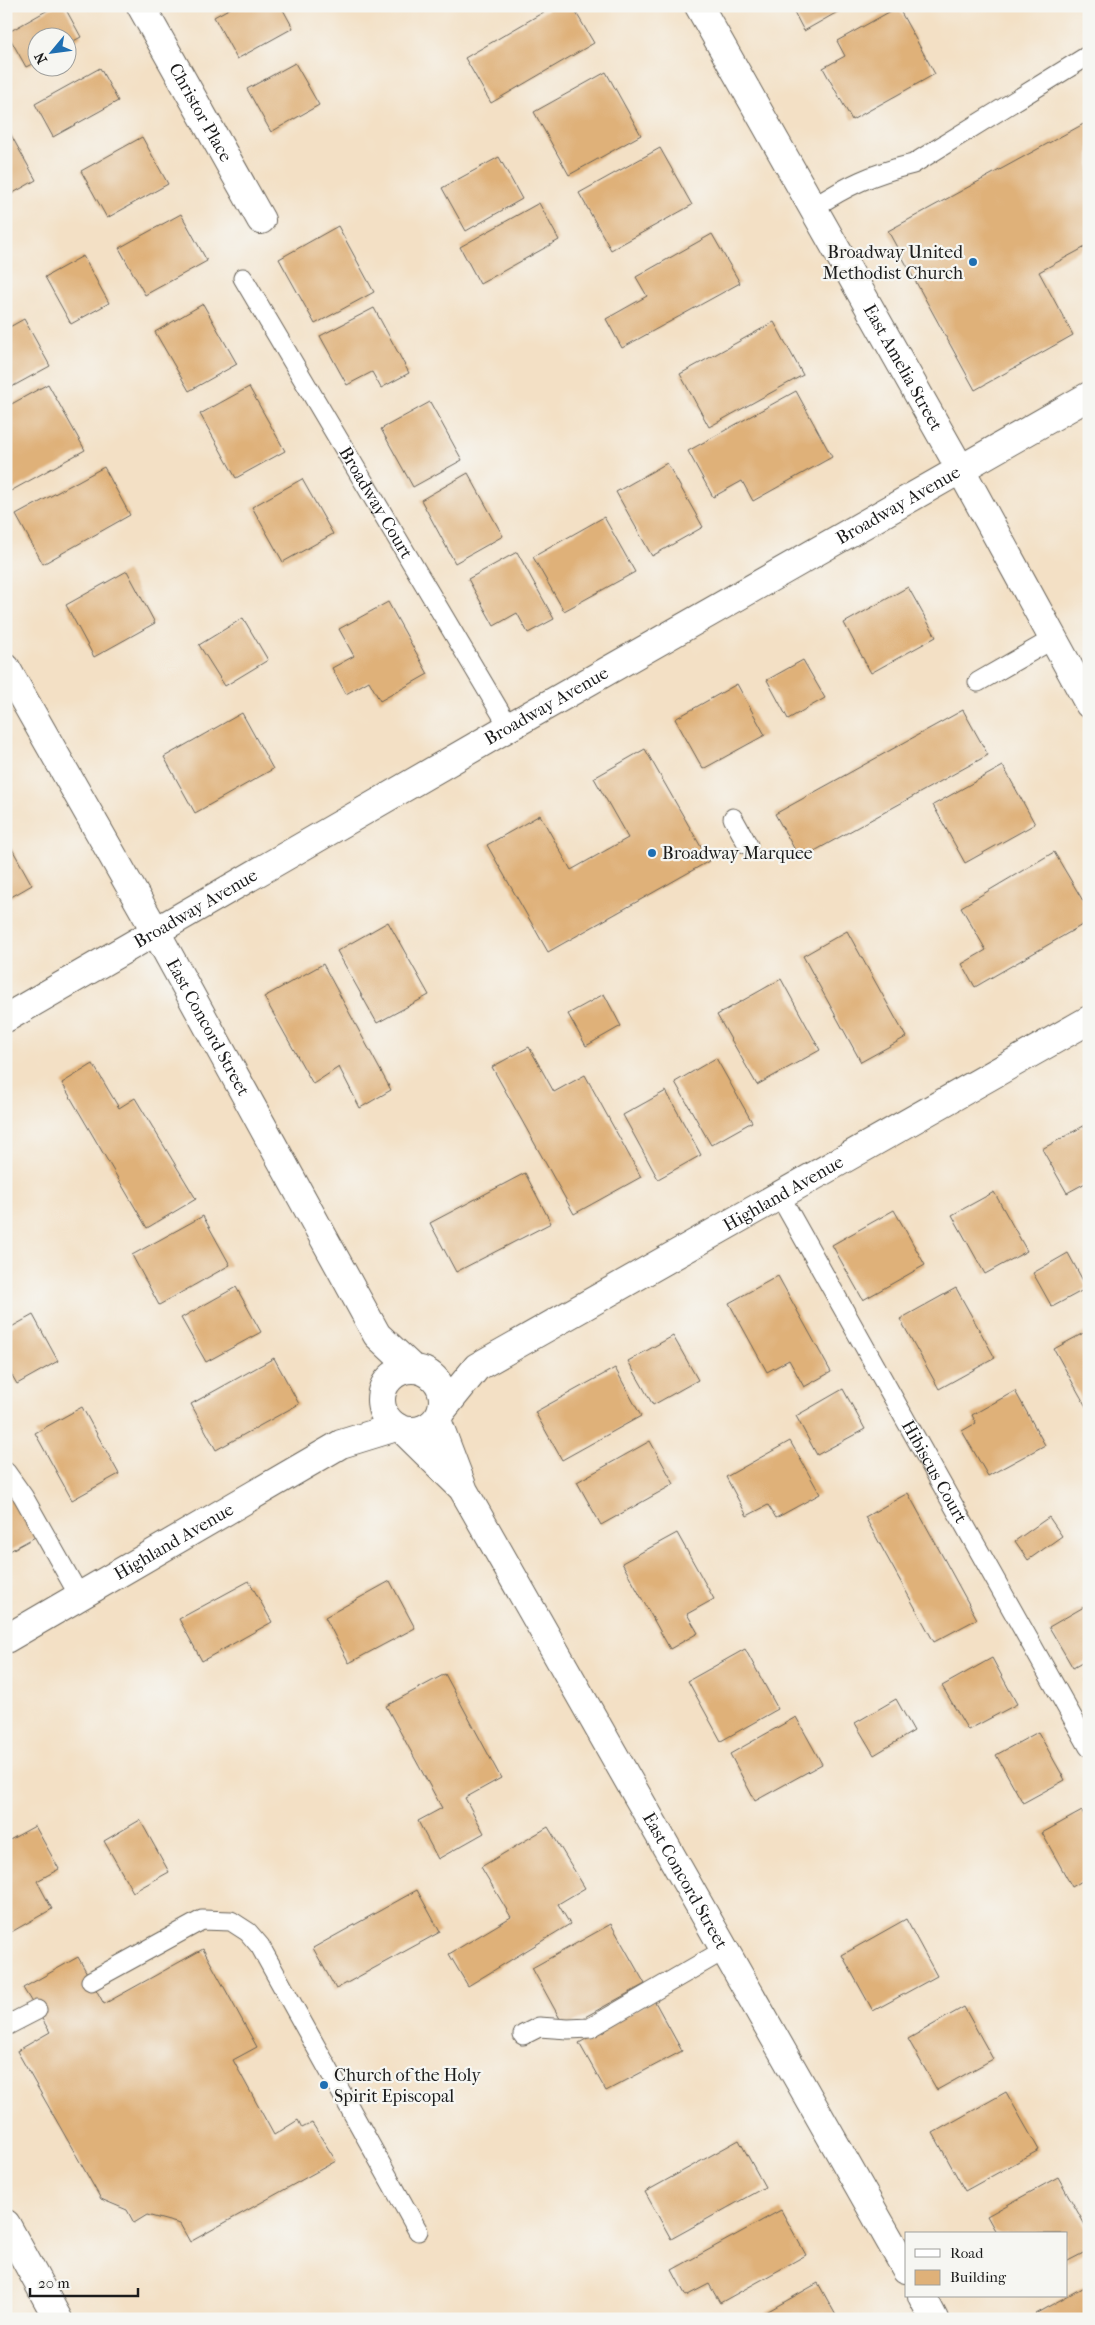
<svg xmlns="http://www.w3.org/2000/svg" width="1095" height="2325" font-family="'IM FELL French Canon',serif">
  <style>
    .building { fill: #dfb179 }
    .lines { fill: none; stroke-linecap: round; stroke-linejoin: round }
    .service-casing { stroke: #676157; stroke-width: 21 }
    .minor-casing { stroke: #676157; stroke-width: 30 }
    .service { stroke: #fff; stroke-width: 19 }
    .minor { stroke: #fff; stroke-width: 28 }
    .poi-dot { fill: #1f6fb2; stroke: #f6f6f2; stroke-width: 2 }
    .labels { text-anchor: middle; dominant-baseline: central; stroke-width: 4.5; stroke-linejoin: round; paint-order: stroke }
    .street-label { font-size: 18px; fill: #1c1c1c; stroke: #f6f6f2 }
    .poi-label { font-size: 18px; fill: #1c1c1c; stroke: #f6f6f2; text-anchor: start }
  </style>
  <rect width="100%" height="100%" fill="#f6f6f2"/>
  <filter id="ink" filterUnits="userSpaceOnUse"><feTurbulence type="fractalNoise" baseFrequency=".02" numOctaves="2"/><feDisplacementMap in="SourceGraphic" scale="10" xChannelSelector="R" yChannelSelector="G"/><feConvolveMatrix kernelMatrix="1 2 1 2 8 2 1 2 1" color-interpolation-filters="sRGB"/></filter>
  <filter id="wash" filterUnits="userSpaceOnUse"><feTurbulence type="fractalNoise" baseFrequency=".0096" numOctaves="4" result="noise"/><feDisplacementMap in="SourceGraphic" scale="20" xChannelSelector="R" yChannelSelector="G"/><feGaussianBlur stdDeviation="1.12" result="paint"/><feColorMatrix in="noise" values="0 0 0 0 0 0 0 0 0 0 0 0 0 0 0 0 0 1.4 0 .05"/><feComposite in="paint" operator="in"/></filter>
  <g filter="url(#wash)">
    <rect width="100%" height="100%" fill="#f3e0c5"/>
    <g id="blocks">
      <g class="building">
        <path d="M 55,6 L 64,6 L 81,37 L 68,44 L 68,38 L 38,38 L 38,61 L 26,67 L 7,33 Z"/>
        <path d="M 234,6 L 281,6 L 293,28 L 237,59 L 214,17 Z"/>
        <path d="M 554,6 L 572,6 L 594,43 L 491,103 L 465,58 Z"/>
        <path d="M 791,6 L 848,6 L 804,31 Z"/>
        <path d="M 898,7 L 935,74 L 852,120 L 823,68 L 845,56 L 837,41 Z"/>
        <path d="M 295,63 L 319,105 L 271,132 L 247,89 Z"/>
        <path d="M 100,68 L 118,101 L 53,137 L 35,104 Z"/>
        <path d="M 606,72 L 641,135 L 569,175 L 534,112 Z"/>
        <path d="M 1089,121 L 1089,245 L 1039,272 L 1073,335 L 975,390 L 888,231 Z"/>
        <path d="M 6,126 L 36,180 L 6,197 Z"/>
        <path d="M 142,137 L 168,184 L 107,218 L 81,171 Z"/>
        <path d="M 660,148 L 692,205 L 611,250 L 579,193 Z"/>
        <path d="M 499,157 L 522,199 L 466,231 L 442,188 Z"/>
        <path d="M 539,203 L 559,240 L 480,284 L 460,247 Z"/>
        <path d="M 181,214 L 207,261 L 145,295 L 119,248 Z"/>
        <path d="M 338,226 L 374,292 L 315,324 L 279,259 Z"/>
        <path d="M 712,234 L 740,283 L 622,348 L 606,319 L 647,296 L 636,277 Z"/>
        <path d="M 83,256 L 109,303 L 71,324 L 45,277 Z"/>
        <path d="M 203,304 L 237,364 L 189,391 L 155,332 Z"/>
        <path d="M 374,308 L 409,373 L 381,388 L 372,372 L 347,385 L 320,336 Z"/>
        <path d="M 24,319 L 50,366 L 6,390 L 6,329 Z"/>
        <path d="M 774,322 L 803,375 L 709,427 L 680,374 Z"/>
        <path d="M 48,384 L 85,450 L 7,493 L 6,407 Z"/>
        <path d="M 249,387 L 285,451 L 236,478 L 200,414 Z"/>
        <path d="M 796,391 L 832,457 L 753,501 L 742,481 L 713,497 L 688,451 Z"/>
        <path d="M 430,402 L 462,460 L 413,487 L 381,429 Z"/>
        <path d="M 667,463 L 703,527 L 652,556 L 616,492 Z"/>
        <path d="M 104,467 L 130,515 L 43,564 L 16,515 Z"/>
        <path d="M 468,473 L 503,536 L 455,563 L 421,500 Z"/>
        <path d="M 302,479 L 333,534 L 283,562 L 252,507 Z"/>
        <path d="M 604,517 L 635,572 L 564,611 L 533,557 Z"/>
        <path d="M 517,552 L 554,619 L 528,633 L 517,613 L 494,626 L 468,579 Z"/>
        <path d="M 127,571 L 155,623 L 94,657 L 66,605 Z"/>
        <path d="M 908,587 L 936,637 L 871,673 L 844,623 Z"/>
        <path d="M 388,602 L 428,674 L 380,701 L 369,681 L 346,694 L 332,668 L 354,656 L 339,629 Z"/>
        <path d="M 243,618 L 268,660 L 225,686 L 199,645 Z"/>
        <path d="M 803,660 L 825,698 L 788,719 L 767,680 Z"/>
        <path d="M 737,684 L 765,735 L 703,769 L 675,719 Z"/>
        <path d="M 963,710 L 988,755 L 800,859 L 775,814 Z"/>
        <path d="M 242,713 L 273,769 L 195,813 L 164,757 Z"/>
        <path d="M 645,749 L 709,861 L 548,952 L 487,845 L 540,815 L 571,870 L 628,838 L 594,778 Z"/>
        <path d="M 1003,766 L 1035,824 L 965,863 L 933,805 Z"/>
        <path d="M 6,838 L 32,885 L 6,900 Z"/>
        <path d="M 1054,852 L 1089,911 L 1089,921 L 975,987 L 962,964 L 986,950 L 961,907 Z"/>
        <path d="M 388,922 L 429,995 L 377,1023 L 337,951 Z"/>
        <path d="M 847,931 L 906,1037 L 861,1062 L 803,956 Z"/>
        <path d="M 323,964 L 391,1090 L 360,1108 L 339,1067 L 313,1084 L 264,997 Z"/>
        <path d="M 781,979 L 820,1050 L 757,1085 L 717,1015 Z"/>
        <path d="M 604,994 L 621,1026 L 586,1046 L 568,1014 Z"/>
        <path d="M 529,1047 L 554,1092 L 585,1075 L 641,1177 L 574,1214 L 492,1067 Z"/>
        <path d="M 716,1058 L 752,1122 L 711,1145 L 675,1082 Z"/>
        <path d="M 93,1064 L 119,1108 L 135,1098 L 196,1199 L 147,1228 L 62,1083 Z"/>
        <path d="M 666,1091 L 701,1155 L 658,1179 L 623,1115 Z"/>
        <path d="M 1089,1123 L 1089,1181 L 1067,1193 L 1042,1149 Z"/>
        <path d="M 525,1173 L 551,1223 L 456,1272 L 430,1223 Z"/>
        <path d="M 994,1192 L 1027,1251 L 985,1274 L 952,1215 Z"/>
        <path d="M 894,1210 L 925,1265 L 863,1300 L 832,1245 Z"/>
        <path d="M 203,1216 L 230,1265 L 159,1305 L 132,1255 Z"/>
        <path d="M 1068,1253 L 1087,1288 L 1052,1307 L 1033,1273 Z"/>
        <path d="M 778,1276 L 831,1372 L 804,1387 L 789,1360 L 767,1372 L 729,1303 Z"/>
        <path d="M 236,1287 L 261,1332 L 206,1362 L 181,1318 Z"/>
        <path d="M 956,1288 L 995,1358 L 939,1389 L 900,1319 Z"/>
        <path d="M 33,1315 L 58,1361 L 17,1384 L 6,1365 L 6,1330 Z"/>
        <path d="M 1089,1330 L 1089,1412 L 1054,1349 Z"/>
        <path d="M 673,1336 L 698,1380 L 653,1405 L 628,1361 Z"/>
        <path d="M 274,1358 L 299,1404 L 216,1450 L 191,1404 Z"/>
        <path d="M 615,1368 L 641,1416 L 562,1460 L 535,1412 Z"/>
        <path d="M 843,1389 L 865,1429 L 817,1455 L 796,1416 Z"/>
        <path d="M 1015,1391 L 1045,1445 L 988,1476 L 962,1431 L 976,1423 L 972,1415 Z"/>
        <path d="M 82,1407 L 119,1474 L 72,1500 L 35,1433 Z"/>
        <path d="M 650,1441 L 674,1484 L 601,1525 L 577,1482 Z"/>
        <path d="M 790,1441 L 820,1494 L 776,1518 L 768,1505 L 747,1516 L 726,1477 Z"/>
        <path d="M 6,1481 L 37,1536 L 6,1553 Z"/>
        <path d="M 908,1493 L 977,1619 L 934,1642 L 865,1517 Z"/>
        <path d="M 1049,1517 L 1062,1536 L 1028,1560 L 1015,1541 Z"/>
        <path d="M 677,1533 L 714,1599 L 687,1614 L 698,1633 L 670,1649 L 622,1563 Z"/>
        <path d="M 249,1581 L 272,1622 L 202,1661 L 179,1619 Z"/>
        <path d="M 390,1581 L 415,1628 L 349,1663 L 325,1617 Z"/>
        <path d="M 1089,1604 L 1089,1659 L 1073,1668 L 1049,1627 Z"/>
        <path d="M 745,1649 L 778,1709 L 721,1741 L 688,1681 Z"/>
        <path d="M 992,1658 L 1017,1704 L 968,1730 L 942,1686 Z"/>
        <path d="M 445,1674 L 501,1778 L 465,1798 L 484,1833 L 438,1859 L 418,1821 L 442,1808 L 386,1706 Z"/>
        <path d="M 1089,1677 L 1089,1690 L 1083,1680 Z"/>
        <path d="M 896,1699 L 914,1731 L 874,1755 L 855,1723 Z"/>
        <path d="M 796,1717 L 822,1764 L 755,1801 L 730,1754 Z"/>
        <path d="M 1038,1732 L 1065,1780 L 1023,1803 L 996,1755 Z"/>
        <path d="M 1082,1811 L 1089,1824 L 1089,1877 L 1072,1887 L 1042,1833 Z"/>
        <path d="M 140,1820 L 169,1872 L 133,1892 L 104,1841 Z"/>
        <path d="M 35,1826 L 59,1869 L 37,1881 L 52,1909 L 6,1935 L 6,1842 Z"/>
        <path d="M 548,1827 L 585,1888 L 558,1904 L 570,1924 L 468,1986 L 449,1954 L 511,1917 L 481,1867 Z"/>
        <path d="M 417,1890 L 440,1932 L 336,1989 L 313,1948 Z"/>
        <path d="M 906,1919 L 937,1976 L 873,2011 L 842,1955 Z"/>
        <path d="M 611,1924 L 645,1984 L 565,2028 L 532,1968 Z"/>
        <path d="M 203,1949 L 257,2047 L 233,2060 L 274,2135 L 298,2120 L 302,2128 L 312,2123 L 336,2161 L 190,2242 L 180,2224 L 147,2215 L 134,2223 L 127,2210 L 101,2199 L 17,2051 L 50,2032 L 23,1988 L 78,1957 L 104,2004 Z"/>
        <path d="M 654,2000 L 682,2051 L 606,2091 L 579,2043 Z"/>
        <path d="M 964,2007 L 993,2059 L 937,2090 L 908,2039 Z"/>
        <path d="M 1006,2092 L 1039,2150 L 965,2191 L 933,2133 Z"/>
        <path d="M 739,2140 L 765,2187 L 671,2239 L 645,2192 Z"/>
        <path d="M 1058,2177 L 1089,2232 L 1089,2250 L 1066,2262 L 1066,2234 L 997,2234 L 987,2216 Z"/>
        <path d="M 781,2210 L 806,2255 L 720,2303 L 709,2284 L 686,2296 L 672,2270 Z"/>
        <path d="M 818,2283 L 838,2319 L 754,2319 Z"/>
        <path d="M 1089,2284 L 1089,2319 L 1038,2319 L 1035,2314 Z"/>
      </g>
    </g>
  </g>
  <g filter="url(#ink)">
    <use href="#blocks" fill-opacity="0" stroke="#676157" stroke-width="1"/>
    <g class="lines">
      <defs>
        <g id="service">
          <path d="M 813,208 C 848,185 872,174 913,164 L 1089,55"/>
          <path id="s1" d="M 243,278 L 509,727"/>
          <path d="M 978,682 L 1053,639"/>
          <path d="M 733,818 L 748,845"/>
          <path id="s2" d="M 780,1196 L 1089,1747"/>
          <path d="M 6,1472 L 23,1496 L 80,1597"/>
          <path d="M 91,1981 L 202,1920 L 231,1921 L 248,1932 L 260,1946 L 418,2231"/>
          <path d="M 6,2026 L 37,2010"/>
          <path d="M 523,2035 L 539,2027 L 568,2029 L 590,2028 L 726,1949"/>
        </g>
        <g id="minor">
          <path id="s3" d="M 141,6 L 261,220"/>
          <path id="s4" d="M 699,6 L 961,470 L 1089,704"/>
          <path id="s5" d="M 6,668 L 156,932 L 377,1335 L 411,1367"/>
          <path id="s6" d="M 6,1018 L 509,727 L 1089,396"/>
          <circle cx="412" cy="1400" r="31"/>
          <path id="s7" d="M 443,1409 L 477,1367 L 1089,1020"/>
          <path id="s8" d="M 437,1420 L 464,1491 L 906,2269"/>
          <path d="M 403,1430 L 460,1486"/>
          <path id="s9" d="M 6,1639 L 341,1444 L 396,1427"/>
          <path d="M 6,2224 L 58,2319"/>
          <path d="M 922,2296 L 934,2319"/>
        </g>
      </defs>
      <use href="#service" class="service-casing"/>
      <use href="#minor" class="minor-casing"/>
      <use href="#service" class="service"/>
      <use href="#minor" class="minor"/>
    </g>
  </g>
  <g class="poi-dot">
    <circle cx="973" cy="262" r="5"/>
    <circle cx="652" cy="853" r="5"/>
    <circle cx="324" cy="2085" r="5"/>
  </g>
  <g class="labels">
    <g class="street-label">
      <text stroke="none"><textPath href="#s3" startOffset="122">Christor Place</textPath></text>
      <text stroke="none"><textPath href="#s4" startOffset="415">East Amelia Street</textPath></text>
      <text stroke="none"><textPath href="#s1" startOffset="261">Broadway Court</textPath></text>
      <text stroke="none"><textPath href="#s6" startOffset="1029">Broadway Avenue</textPath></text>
      <text stroke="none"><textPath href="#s6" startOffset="624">Broadway Avenue</textPath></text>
      <text stroke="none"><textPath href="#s6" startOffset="219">Broadway Avenue</textPath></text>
      <text stroke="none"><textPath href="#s5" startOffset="412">East Concord Street</textPath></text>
      <text stroke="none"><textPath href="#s7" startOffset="406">Highland Avenue</textPath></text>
      <text stroke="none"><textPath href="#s2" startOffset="316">Hibiscus Court</textPath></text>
      <text stroke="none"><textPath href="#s9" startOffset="194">Highland Avenue</textPath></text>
      <text stroke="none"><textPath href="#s8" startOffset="524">East Concord Street</textPath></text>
    </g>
    <g class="poi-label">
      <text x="963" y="252" text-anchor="end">Broadway United<tspan x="963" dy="21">Methodist Church</tspan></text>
      <text x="662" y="853">Broadway Marquee</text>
      <text x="334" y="2075">Church of the Holy<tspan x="334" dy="21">Spirit Episcopal</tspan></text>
    </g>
  </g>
  <rect width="1095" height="2325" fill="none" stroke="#f6f6f2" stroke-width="25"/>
  <rect x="905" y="2232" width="162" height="65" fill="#f6f6f2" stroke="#9f9f9c"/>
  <rect x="915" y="2249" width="25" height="8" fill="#ffffff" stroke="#9f9f9c"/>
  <text x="950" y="2258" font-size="15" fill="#1c1c1c">Road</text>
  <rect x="915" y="2270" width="25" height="15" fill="#dfb179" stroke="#9f9f9c"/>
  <text x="950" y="2282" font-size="15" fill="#1c1c1c">Building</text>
  <g transform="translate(52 52) rotate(241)"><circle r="24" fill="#f6f6f2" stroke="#9f9f9c"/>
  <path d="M0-4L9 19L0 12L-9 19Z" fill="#1f6fb2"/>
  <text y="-8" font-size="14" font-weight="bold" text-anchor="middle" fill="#1c1c1c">N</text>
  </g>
  <path d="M30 2288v8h108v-8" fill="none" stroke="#1c1c1c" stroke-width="2.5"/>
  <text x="38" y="2288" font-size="15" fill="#1c1c1c" stroke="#f6f6f2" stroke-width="4" paint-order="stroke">20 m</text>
</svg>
